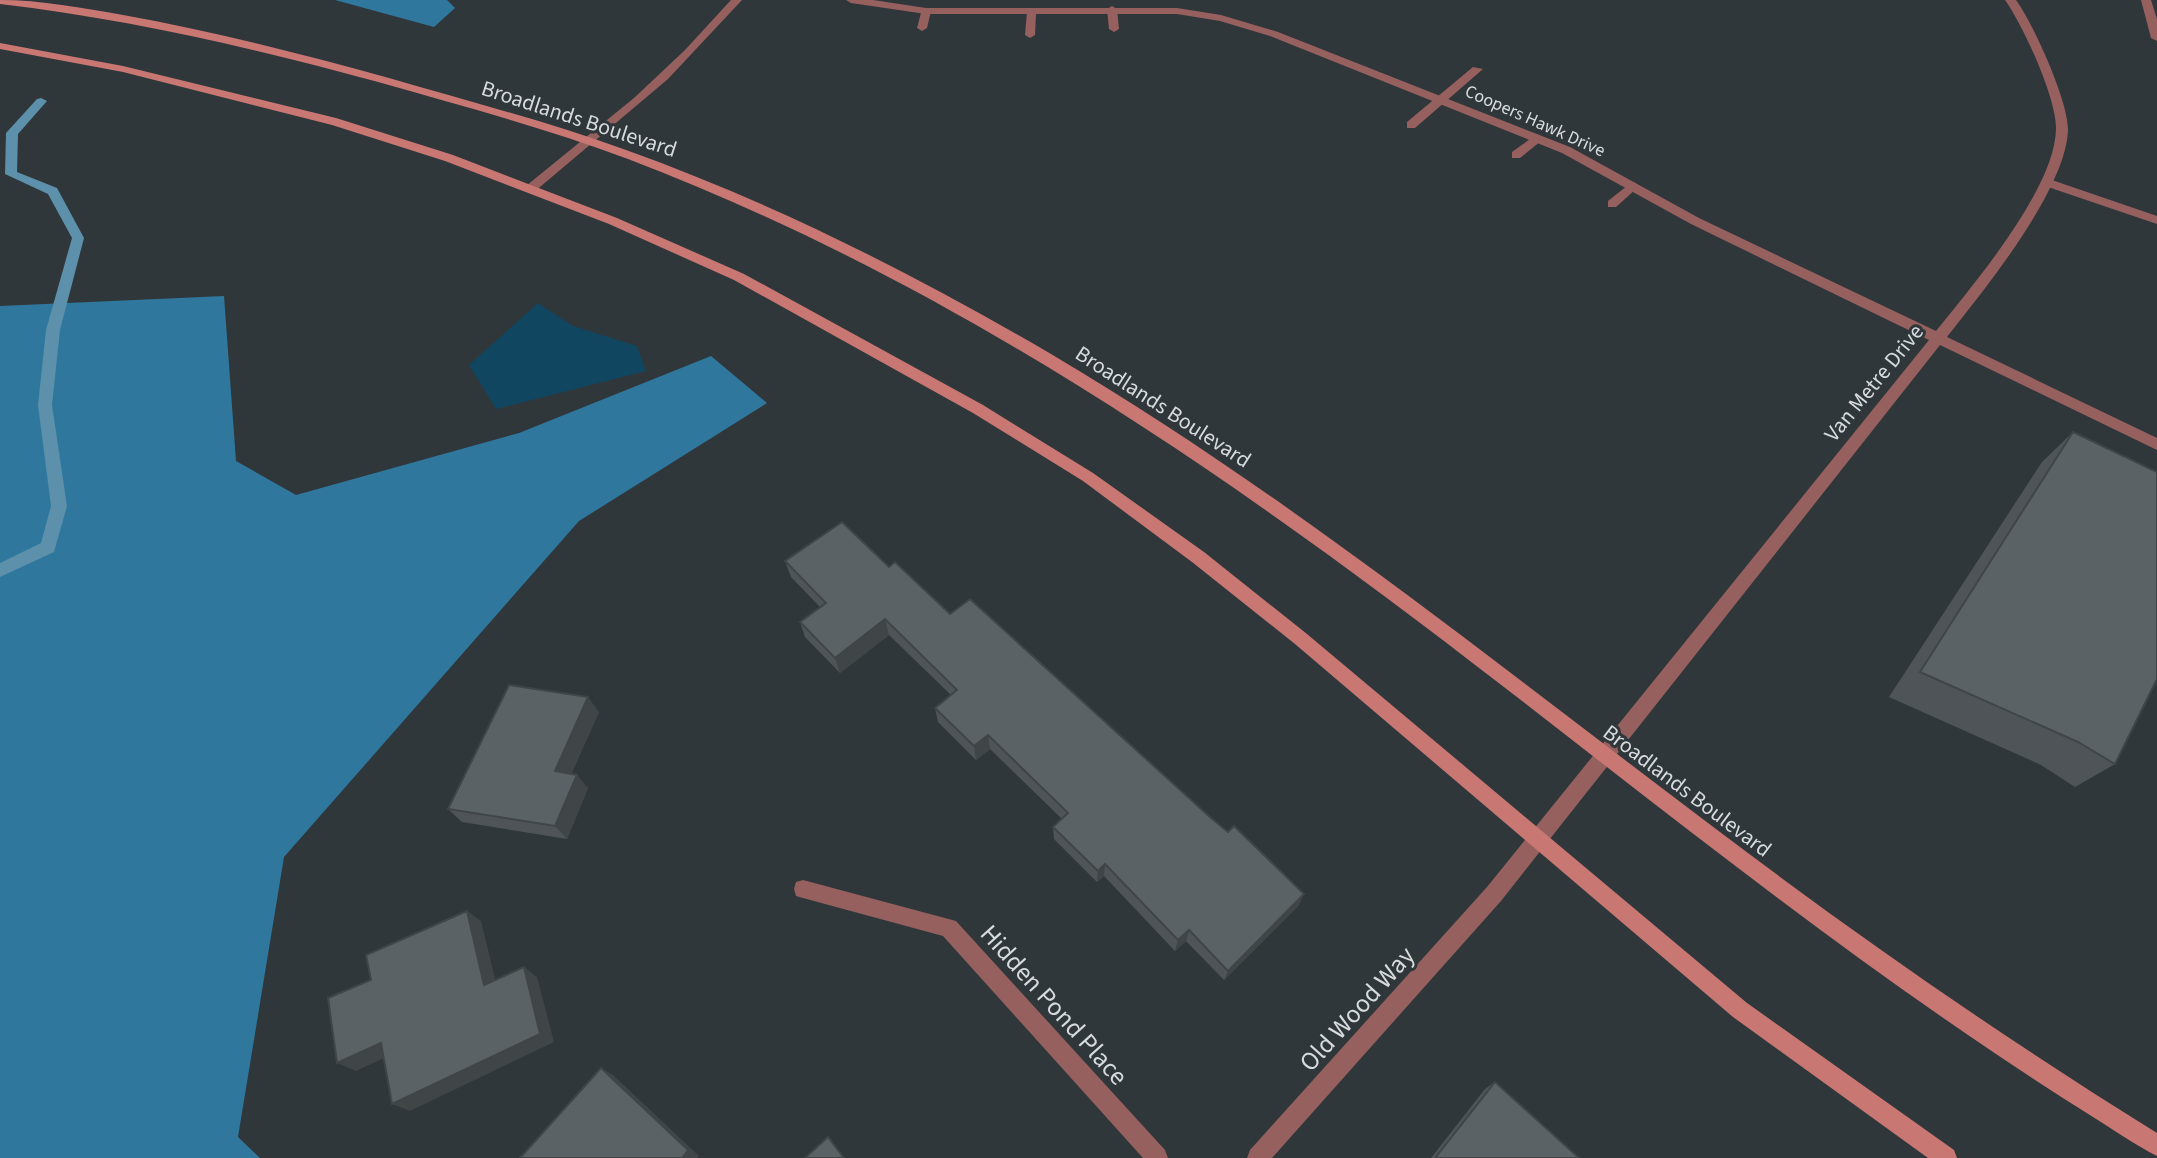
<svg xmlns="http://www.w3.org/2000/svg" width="2157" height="1158" font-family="'Source Sans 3',sans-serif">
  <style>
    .green { fill: #114661 }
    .forest { fill: #2f779d }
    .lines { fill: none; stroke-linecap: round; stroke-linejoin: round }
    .stream { fill: #5c90ab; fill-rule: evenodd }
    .service { fill: #95605e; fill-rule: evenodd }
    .minor { fill: #95605e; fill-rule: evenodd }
    .secondary { fill: #c97773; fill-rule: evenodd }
    .wall { fill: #4e5458 }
    .shaded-wall { fill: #404547 }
    .building { fill: #5b6266; stroke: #404547; stroke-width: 2 }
    .labels { text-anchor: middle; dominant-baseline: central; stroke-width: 6; stroke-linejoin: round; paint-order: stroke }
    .far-street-label { font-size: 18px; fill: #d7dbde; stroke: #30373b }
    .street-label { font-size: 22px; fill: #d7dbde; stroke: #30373b }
    .near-street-label { font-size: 26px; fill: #d7dbde; stroke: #30373b }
  </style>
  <rect width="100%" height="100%" fill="#30373b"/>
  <path class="green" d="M 538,303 L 573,326 L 637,346 L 646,371 L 496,409 L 469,365 Z"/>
  <g class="forest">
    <path d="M 335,0 L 447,0 L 455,8 L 434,27 Z"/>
    <path d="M 224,296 L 236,461 L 296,495 L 519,433 L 711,356 L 767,403 L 579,521 L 284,857 L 238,1137 L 260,1158 L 0,1158 L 0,306 Z"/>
  </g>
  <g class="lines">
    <path class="stream" d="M 41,98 L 47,101 L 18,134 L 17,172 L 57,188 L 84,238 L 60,330 L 52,405 L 67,506 L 54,552 L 0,577 L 0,563 L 41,543 L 51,506 L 38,405 L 46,330 L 72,238 L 48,194 L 5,174 L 6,133 L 37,99 Z"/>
    <g class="service">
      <path d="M 2141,0 L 2151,0 L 2157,19 L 2157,41 L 2151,38 Z"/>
      <path d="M 1112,6 L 1117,9 L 1119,29 L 1114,32 L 1109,29 L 1107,9 Z"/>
      <path d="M 922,9 L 931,11 L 927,28 L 922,31 L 917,28 Z"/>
      <path d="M 1027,12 L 1036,14 L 1035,35 L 1030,38 L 1025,35 Z"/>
      <path d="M 1473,67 L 1483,69 L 1415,128 L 1407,128 L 1407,122 Z"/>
      <path d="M 1537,134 L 1543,138 L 1541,141 L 1520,158 L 1512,158 L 1512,152 Z"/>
      <path d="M 2046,178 L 2157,216 L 2157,224 L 2042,185 L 2042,179 Z"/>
      <path d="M 1632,182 L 1636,183 L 1636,189 L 1616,207 L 1608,207 L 1608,201 Z"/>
    </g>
    <g class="minor">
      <path d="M 731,0 L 742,0 L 668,79 L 534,192 L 526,192 L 526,186 L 634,98 L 685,50 Z"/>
      <path d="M 846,0 L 873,0 L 926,8 L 1177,8 L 1221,15 L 1278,32 L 1570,147 L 1699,218 L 1936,331 C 1973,285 2055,189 2056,129 C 2057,99 2023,25 2005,0 L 2016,0 C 2033,23 2069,102 2068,131 C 2065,191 1984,290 1947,337 L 2157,438 L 2157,450 L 1940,345 L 1501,901 L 1272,1158 L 1247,1158 L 1250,1150 L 1487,887 L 1929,340 L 1691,224 L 1562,153 L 1270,36 L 1220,21 L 1177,14 L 926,14 L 851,3 Z"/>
      <path d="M 803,880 L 956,921 L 1165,1150 L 1168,1158 L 1143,1158 L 943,936 L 803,898 L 796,896 L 794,889 L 796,882 Z"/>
    </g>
    <g class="secondary">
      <path d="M 0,0 C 41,0 83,8 123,15 C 213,31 301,54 389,78 C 468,101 549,122 626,150 C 774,203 916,275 1051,354 C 1283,491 1493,661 1708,823 C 1853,933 2002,1037 2157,1133 L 2157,1156 C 2135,1145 2114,1130 2093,1117 C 2051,1091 2009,1063 1968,1035 C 1807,925 1654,803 1500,684 C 1230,475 949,281 628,159 C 546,128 462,106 378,82 C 253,48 128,19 0,4 Z"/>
      <path d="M 0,43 L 123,66 L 336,118 L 453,155 L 617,218 L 744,274 L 983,405 L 1093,473 L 1204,552 L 1307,634 L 1747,1003 L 1954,1150 L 1957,1158 L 1928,1158 L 1733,1017 L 1295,644 L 1192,562 L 1083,481 L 973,413 L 734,280 L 609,224 L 445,161 L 332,125 L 123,72 L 0,49 Z"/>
    </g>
  </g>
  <g class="wall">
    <path d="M 2073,432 L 2115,764 L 2075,787 L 2041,765 L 1889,697 L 2042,462 Z"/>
    <path d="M 785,561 L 889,567 L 950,614 L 1299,905 L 1224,980 L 1186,941 L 1175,951 L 1104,876 L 1097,882 L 1054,839 L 1053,827 L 1062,819 L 990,749 L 976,760 L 938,722 L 935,708 L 951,695 L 889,635 L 840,673 L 805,637 L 800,622 L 820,607 L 791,577 Z"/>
    <path d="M 599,712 L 571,774 L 588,788 L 567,839 L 462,822 L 448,809 Z"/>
    <path d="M 1495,1082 L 1579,1158 L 1431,1158 L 1485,1089 Z"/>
  </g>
  <g class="shaded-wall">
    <path d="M 885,619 L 889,635 L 840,673 L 835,658 Z"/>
    <path d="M 588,697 L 599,712 L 566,785 L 555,771 Z"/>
    <path d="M 988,735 L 990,749 L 976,760 L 974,746 Z"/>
    <path d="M 577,775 L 588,788 L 567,839 L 555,826 Z"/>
    <path d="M 1105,864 L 1104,876 L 1097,882 L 1098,871 Z"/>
    <path d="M 1304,894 L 1299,905 L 1224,980 L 1228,971 Z"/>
    <path d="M 467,911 L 481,921 L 499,995 L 484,985 Z"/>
    <path d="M 1189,930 L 1186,941 L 1175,951 L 1178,940 Z"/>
    <path d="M 524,967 L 537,977 L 554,1042 L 410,1111 L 392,1104 Z"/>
    <path d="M 381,1043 L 399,1051 L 356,1071 L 337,1063 Z"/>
    <path d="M 601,1068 L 613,1075 L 699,1156 L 697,1158 L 682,1158 Z"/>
  </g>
  <g class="building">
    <path d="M 2073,432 L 2157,472 L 2157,679 L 2115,764 L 2078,742 L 1920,672 Z"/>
    <path d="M 842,522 L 889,567 L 895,562 L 950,614 L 970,599 L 1211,818 L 1228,832 L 1234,826 L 1304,894 L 1228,971 L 1189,930 L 1178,940 L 1105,864 L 1098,871 L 1053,827 L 1068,813 L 988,735 L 974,746 L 935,708 L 957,690 L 885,619 L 835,658 L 800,622 L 826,603 L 785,561 Z"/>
    <path d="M 509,685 L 588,697 L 555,771 L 577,775 L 555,826 L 448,809 Z"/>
    <path d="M 467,911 L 484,985 L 524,967 L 540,1034 L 392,1104 L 381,1043 L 337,1063 L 328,998 L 371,980 L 366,955 Z"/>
    <path d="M 601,1068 L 688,1150 L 682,1158 L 520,1158 Z"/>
    <path d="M 1495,1082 L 1579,1158 L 1437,1158 L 1436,1157 Z"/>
    <path d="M 828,1137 L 844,1158 L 805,1158 Z"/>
  </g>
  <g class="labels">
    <g class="far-street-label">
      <text transform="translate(1535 121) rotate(24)">Coopers Hawk Drive</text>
    </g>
    <g class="street-label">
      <text transform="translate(579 119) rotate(18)">Broadlands Boulevard</text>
      <text transform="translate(1874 383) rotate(-51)">Van Metre Drive</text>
      <text transform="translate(1163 407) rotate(33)">Broadlands Boulevard</text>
      <text transform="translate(1687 791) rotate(37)">Broadlands Boulevard</text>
    </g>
    <g class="near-street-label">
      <text transform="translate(1054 1005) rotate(48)">Hidden Pond Place</text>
      <text transform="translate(1357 1009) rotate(-48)">Old Wood Way</text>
    </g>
  </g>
</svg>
